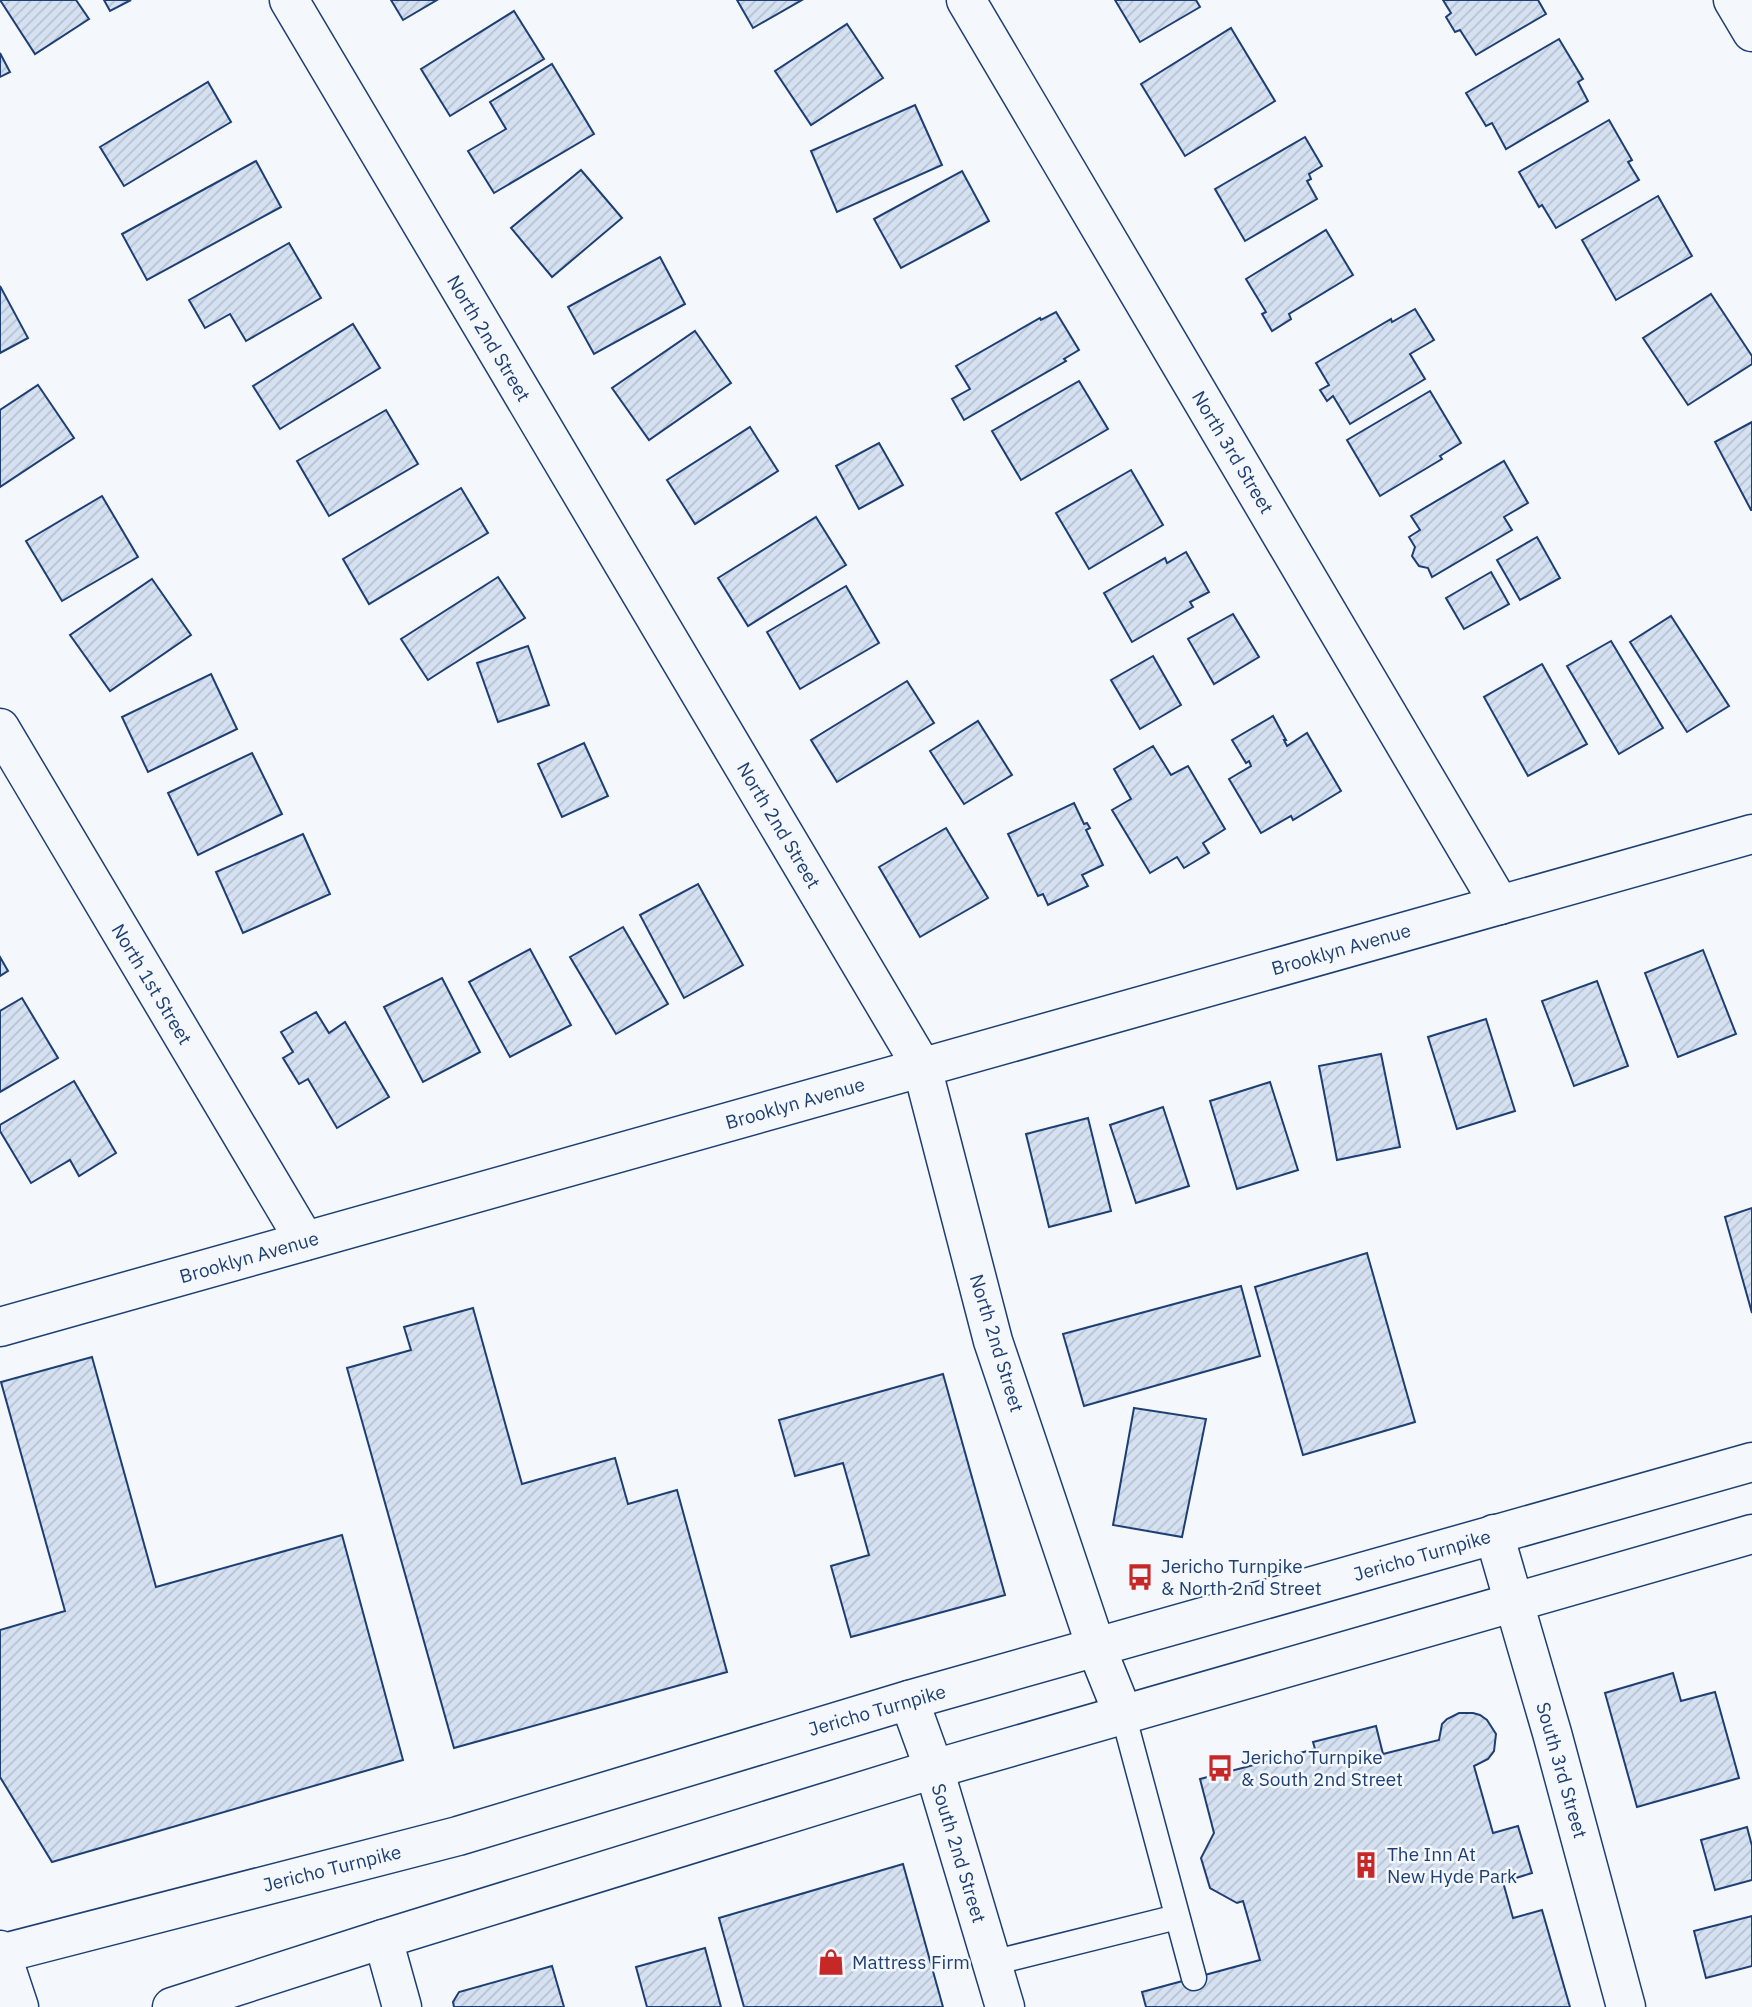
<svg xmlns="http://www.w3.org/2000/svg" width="1752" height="2007" font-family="'IBM Plex Sans',sans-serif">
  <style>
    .building { fill: url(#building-hatch); stroke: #1d3f73; stroke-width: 2 }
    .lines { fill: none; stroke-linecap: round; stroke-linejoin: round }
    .lane-casing { stroke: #1d3f73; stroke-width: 27 }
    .street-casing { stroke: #1d3f73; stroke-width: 41 }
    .primary-casing { stroke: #1d3f73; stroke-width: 41 }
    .lane { stroke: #f4f7fb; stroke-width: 24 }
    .street { stroke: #f4f7fb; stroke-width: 38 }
    .primary { stroke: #f4f7fb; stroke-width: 38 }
    .labels { text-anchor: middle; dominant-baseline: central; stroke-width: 5; stroke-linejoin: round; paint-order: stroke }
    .street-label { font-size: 19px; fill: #1d3f73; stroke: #f4f7fb }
    .poi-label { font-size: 19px; fill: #1d3f73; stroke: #f4f7fb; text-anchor: start }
  </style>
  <defs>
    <pattern id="building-hatch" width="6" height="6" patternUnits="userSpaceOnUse" patternTransform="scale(1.75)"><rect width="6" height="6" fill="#d5e0f0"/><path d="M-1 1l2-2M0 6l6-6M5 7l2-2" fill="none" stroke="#b6c1d1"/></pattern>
  </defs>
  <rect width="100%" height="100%" fill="#f4f7fb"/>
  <g class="building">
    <path d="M 0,0 L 76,0 L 89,19 L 35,54 Z"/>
    <path d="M 104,0 L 131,0 L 110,11 Z"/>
    <path d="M 391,0 L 437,0 L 403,20 Z"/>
    <path d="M 737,0 L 802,0 L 753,28 Z"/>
    <path d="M 1115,0 L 1196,0 L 1200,7 L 1140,42 Z"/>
    <path d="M 1443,0 L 1538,0 L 1546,14 L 1476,55 L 1460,30 L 1455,32 L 1446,17 L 1451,13 Z"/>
    <path d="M 514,11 L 544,59 L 450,116 L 421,69 Z"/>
    <path d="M 847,24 L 883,78 L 811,125 L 775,71 Z"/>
    <path d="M 1231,28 L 1275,101 L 1185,156 L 1141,84 Z"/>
    <path d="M 1559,39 L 1583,79 L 1578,82 L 1588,101 L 1506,149 L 1492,123 L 1486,126 L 1466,93 Z"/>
    <path d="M 0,53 L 10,72 L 0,77 Z"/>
    <path d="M 552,64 L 594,134 L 494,193 L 468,151 L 506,129 L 490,102 Z"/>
    <path d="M 208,82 L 231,122 L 124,186 L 100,147 Z"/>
    <path d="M 915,105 L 942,165 L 837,212 L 811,151 Z"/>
    <path d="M 1609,120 L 1632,160 L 1628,162 L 1639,180 L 1556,228 L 1542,205 L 1539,207 L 1519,172 Z"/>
    <path d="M 1305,137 L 1322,166 L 1309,174 L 1311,179 L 1307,181 L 1317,199 L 1245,241 L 1215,189 Z"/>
    <path d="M 256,161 L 281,207 L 147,280 L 122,234 Z"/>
    <path d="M 581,170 L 622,218 L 552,277 L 511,228 Z"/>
    <path d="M 962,171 L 989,221 L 901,268 L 874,219 Z"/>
    <path d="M 1658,196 L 1692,256 L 1616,300 L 1582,240 Z"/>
    <path d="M 1326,230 L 1353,275 L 1289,314 L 1291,319 L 1272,331 L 1262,314 L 1266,312 L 1246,279 Z"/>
    <path d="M 289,243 L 321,298 L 246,341 L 230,314 L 205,328 L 189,300 Z"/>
    <path d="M 660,257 L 685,304 L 594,354 L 568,307 Z"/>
    <path d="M 0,286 L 28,338 L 0,353 Z"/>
    <path d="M 1711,294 L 1752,356 L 1752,364 L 1688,405 L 1643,338 Z"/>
    <path d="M 1415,309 L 1434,340 L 1410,354 L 1425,379 L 1350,424 L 1333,396 L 1327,401 L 1320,390 L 1329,385 L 1316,363 L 1391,319 L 1392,322 Z"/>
    <path d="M 1056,312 L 1079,350 L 1064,359 L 1066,361 L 964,420 L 952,399 L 970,389 L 956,366 L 1040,318 L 1041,320 Z"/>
    <path d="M 353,324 L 380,368 L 280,429 L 253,386 Z"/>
    <path d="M 695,331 L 731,383 L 649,440 L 612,388 Z"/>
    <path d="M 1079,381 L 1108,429 L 1021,480 L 992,431 Z"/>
    <path d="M 38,385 L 74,438 L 0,487 L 0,410 Z"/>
    <path d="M 1430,391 L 1461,443 L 1440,456 L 1442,459 L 1380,496 L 1347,440 Z"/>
    <path d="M 386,410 L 418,464 L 329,516 L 297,461 Z"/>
    <path d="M 1752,422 L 1752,510 L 1751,510 L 1715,442 Z"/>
    <path d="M 750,427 L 778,471 L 695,524 L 667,480 Z"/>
    <path d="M 879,443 L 903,485 L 859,509 L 836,466 Z"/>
    <path d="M 1504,461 L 1528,503 L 1504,517 L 1512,530 L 1432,577 L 1428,568 L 1419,566 L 1412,556 L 1415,547 L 1409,537 L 1420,530 L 1411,516 Z"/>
    <path d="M 1131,470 L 1163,525 L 1089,569 L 1056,513 Z"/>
    <path d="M 461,488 L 488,533 L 369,604 L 343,559 Z"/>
    <path d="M 102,496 L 138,557 L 62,601 L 26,541 Z"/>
    <path d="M 816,517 L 846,565 L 748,626 L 718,578 Z"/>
    <path d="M 1537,537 L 1560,578 L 1520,600 L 1497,560 Z"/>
    <path d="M 1186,552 L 1209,592 L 1190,602 L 1193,607 L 1132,642 L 1104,593 L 1165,558 L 1167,563 Z"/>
    <path d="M 1491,572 L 1509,604 L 1464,629 L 1446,598 Z"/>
    <path d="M 498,577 L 525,618 L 428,680 L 401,639 Z"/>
    <path d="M 152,579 L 191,635 L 110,691 L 70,635 Z"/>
    <path d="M 846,586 L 879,643 L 800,689 L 767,632 Z"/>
    <path d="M 1233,614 L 1259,657 L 1214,684 L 1188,639 Z"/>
    <path d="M 1671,616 L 1729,706 L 1687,732 L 1630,642 Z"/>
    <path d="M 1611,641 L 1663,728 L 1619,754 L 1567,666 Z"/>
    <path d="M 528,646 L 549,705 L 498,722 L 477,663 Z"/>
    <path d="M 1153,656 L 1181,705 L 1140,729 L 1111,680 Z"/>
    <path d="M 1542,664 L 1587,744 L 1528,776 L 1484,697 Z"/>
    <path d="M 211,674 L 237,729 L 148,772 L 122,717 Z"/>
    <path d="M 907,681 L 934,723 L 837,782 L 811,740 Z"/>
    <path d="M 1273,716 L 1286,740 L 1284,740 L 1287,746 L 1307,733 L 1341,791 L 1293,820 L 1291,816 L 1261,833 L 1229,779 L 1251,766 L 1249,761 L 1246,763 L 1232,740 Z"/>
    <path d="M 978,721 L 1012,775 L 964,804 L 930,751 Z"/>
    <path d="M 584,743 L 608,796 L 562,817 L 538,764 Z"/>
    <path d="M 1153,746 L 1171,775 L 1188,766 L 1225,829 L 1203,843 L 1209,853 L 1184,868 L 1177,857 L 1150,873 L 1112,810 L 1131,799 L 1114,769 Z"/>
    <path d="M 252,753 L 282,814 L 198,855 L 168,793 Z"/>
    <path d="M 1074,803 L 1084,824 L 1087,823 L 1090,828 L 1086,830 L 1103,865 L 1082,875 L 1088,886 L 1048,905 L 1043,894 L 1038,896 L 1008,834 Z"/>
    <path d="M 946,828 L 988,898 L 920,937 L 879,867 Z"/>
    <path d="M 303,834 L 330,894 L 243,933 L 216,872 Z"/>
    <path d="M 698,884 L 743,965 L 684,998 L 640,915 Z"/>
    <path d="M 623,927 L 668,1004 L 616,1034 L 570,957 Z"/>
    <path d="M 530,949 L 571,1025 L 510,1057 L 469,982 Z"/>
    <path d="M 1703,950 L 1736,1034 L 1678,1057 L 1645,973 Z"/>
    <path d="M 0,957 L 8,971 L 0,976 Z"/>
    <path d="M 442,978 L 480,1052 L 423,1082 L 384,1007 Z"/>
    <path d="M 1597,981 L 1628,1066 L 1574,1086 L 1542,1001 Z"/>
    <path d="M 22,998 L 58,1058 L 0,1092 L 0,1011 Z"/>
    <path d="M 316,1012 L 329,1033 L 345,1022 L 389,1097 L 337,1128 L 308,1079 L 299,1084 L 283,1058 L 293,1052 L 281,1032 Z"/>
    <path d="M 1486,1019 L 1515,1111 L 1457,1129 L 1428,1037 Z"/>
    <path d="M 1381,1054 L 1400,1147 L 1337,1160 L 1319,1066 Z"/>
    <path d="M 74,1081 L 116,1153 L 79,1176 L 70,1160 L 31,1183 L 0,1131 L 0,1125 Z"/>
    <path d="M 1270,1082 L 1298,1170 L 1237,1189 L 1210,1101 Z"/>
    <path d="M 1163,1107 L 1189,1186 L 1136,1203 L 1110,1125 Z"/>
    <path d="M 1088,1118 L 1111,1211 L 1049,1227 L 1026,1134 Z"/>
    <path d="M 1752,1208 L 1752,1313 L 1725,1217 Z"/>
    <path d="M 1367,1253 L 1415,1422 L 1303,1455 L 1255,1287 Z"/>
    <path d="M 1241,1286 L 1260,1356 L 1084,1406 L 1063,1334 Z"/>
    <path d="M 473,1308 L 522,1484 L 615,1458 L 628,1504 L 677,1490 L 727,1672 L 454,1748 L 347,1368 L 411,1350 L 404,1327 Z"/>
    <path d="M 92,1357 L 156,1587 L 342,1535 L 403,1760 L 52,1862 L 0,1777 L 0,1630 L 65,1611 L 1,1382 Z"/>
    <path d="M 943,1374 L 1005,1595 L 851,1637 L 831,1566 L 869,1555 L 843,1463 L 795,1476 L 779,1420 Z"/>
    <path d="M 1134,1408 L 1206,1419 L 1182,1537 L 1113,1525 Z"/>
    <path d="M 1673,1673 L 1681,1701 L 1715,1692 L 1739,1778 L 1637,1807 L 1605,1693 Z"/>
    <path d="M 1459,1713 L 1473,1713 L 1480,1715 L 1487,1720 L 1496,1734 L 1494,1751 L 1488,1759 L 1474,1766 L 1493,1833 L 1518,1826 L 1532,1873 L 1503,1882 L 1513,1918 L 1542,1910 L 1570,2007 L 1146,2007 L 1142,1992 L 1260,1960 L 1243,1901 L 1237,1903 L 1210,1888 L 1201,1858 L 1214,1833 L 1200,1779 L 1315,1749 L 1313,1742 L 1376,1726 L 1383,1754 L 1439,1740 L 1442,1724 L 1447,1719 Z"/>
    <path d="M 1747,1827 L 1752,1846 L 1752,1880 L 1715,1890 L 1701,1840 Z"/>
    <path d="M 903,1864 L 943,2007 L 744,2007 L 719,1918 Z"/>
    <path d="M 1752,1916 L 1752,1966 L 1706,1978 L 1694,1931 Z"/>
    <path d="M 705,1948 L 721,2007 L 647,2007 L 636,1967 Z"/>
    <path d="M 552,1966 L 564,2007 L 454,2007 L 453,2002 L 459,1992 Z"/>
  </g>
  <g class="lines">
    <defs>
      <g id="lane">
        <path d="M 1123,1714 L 1194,1978"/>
        <path d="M 992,1963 L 1177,1917"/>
      </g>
      <g id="street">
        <path d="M 289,0 L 922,1067 L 993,1341 L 1096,1647 L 1123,1714"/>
        <path d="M 966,0 L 1500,905"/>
        <path d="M 1733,0 L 1752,32"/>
        <path d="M 0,728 L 305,1241"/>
        <path d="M 0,1327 L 1752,834"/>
        <path d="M 1494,1534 L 1552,1733 L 1626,2007"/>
        <path d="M 909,1700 L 934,1769 L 1005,2007"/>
        <path d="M 383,1939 L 402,2007"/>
        <path d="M 0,1950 L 19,2007"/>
      </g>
      <g id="primary">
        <path d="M 0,1954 L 458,1836 L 909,1700 L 1752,1462"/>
        <path d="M 172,2007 L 383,1939 L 934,1769 L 1752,1534"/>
      </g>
    </defs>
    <use href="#lane" class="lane-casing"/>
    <use href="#street" class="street-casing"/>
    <use href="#primary" class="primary-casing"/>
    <use href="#lane" class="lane"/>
    <use href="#street" class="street"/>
    <use href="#primary" class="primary"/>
  </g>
  <defs>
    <symbol id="bus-bare" viewBox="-9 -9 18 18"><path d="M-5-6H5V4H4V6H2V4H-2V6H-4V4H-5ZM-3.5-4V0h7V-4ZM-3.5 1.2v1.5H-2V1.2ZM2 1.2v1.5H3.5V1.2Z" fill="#c62828" stroke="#f4f7fb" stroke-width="2.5" paint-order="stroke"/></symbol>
    <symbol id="building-bare" viewBox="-9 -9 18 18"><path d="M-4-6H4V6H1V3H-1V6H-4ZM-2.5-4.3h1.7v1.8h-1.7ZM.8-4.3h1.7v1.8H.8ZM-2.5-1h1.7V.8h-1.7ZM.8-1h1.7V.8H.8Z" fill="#c62828" stroke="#f4f7fb" stroke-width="2.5" paint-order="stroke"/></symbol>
    <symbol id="shop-bare" viewBox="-9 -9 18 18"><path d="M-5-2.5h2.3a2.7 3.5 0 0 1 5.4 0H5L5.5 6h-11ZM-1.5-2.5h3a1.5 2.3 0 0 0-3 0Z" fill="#c62828" stroke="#f4f7fb" stroke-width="2.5" paint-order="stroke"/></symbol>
  </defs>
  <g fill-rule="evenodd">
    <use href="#bus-bare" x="1121" y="1558" width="38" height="38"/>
    <use href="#bus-bare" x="1201" y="1749" width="38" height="38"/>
    <use href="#building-bare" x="1347" y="1846" width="38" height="38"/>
    <use href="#shop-bare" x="812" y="1943" width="38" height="38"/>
  </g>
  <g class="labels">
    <g class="street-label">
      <text transform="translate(489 338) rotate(59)">North 2nd Street</text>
      <text transform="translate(1233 452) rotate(59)">North 3rd Street</text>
      <text transform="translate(779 825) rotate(59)">North 2nd Street</text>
      <text transform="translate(1341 949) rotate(-16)">Brooklyn Avenue</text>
      <text transform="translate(152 984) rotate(59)">North 1st Street</text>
      <text transform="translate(795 1103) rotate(-16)">Brooklyn Avenue</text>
      <text transform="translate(249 1257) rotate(-16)">Brooklyn Avenue</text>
      <text transform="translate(997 1343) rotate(73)">North 2nd Street</text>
      <text transform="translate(1422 1555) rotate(-16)">Jericho Turnpike</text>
      <text transform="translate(877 1710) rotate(-16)">Jericho Turnpike</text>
      <text transform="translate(1562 1770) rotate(74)">South 3rd Street</text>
      <text transform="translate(959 1853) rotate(73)">South 2nd Street</text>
      <text transform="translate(332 1868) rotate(-14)">Jericho Turnpike</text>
    </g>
    <g class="poi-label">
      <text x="1161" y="1566">Jericho Turnpike<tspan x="1161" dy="22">&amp; North 2nd Street</tspan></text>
      <text x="1241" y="1757">Jericho Turnpike<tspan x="1241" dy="22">&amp; South 2nd Street</tspan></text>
      <text x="1387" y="1854">The Inn At<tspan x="1387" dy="22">New Hyde Park</tspan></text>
      <text x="852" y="1962">Mattress Firm</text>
    </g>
  </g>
</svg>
